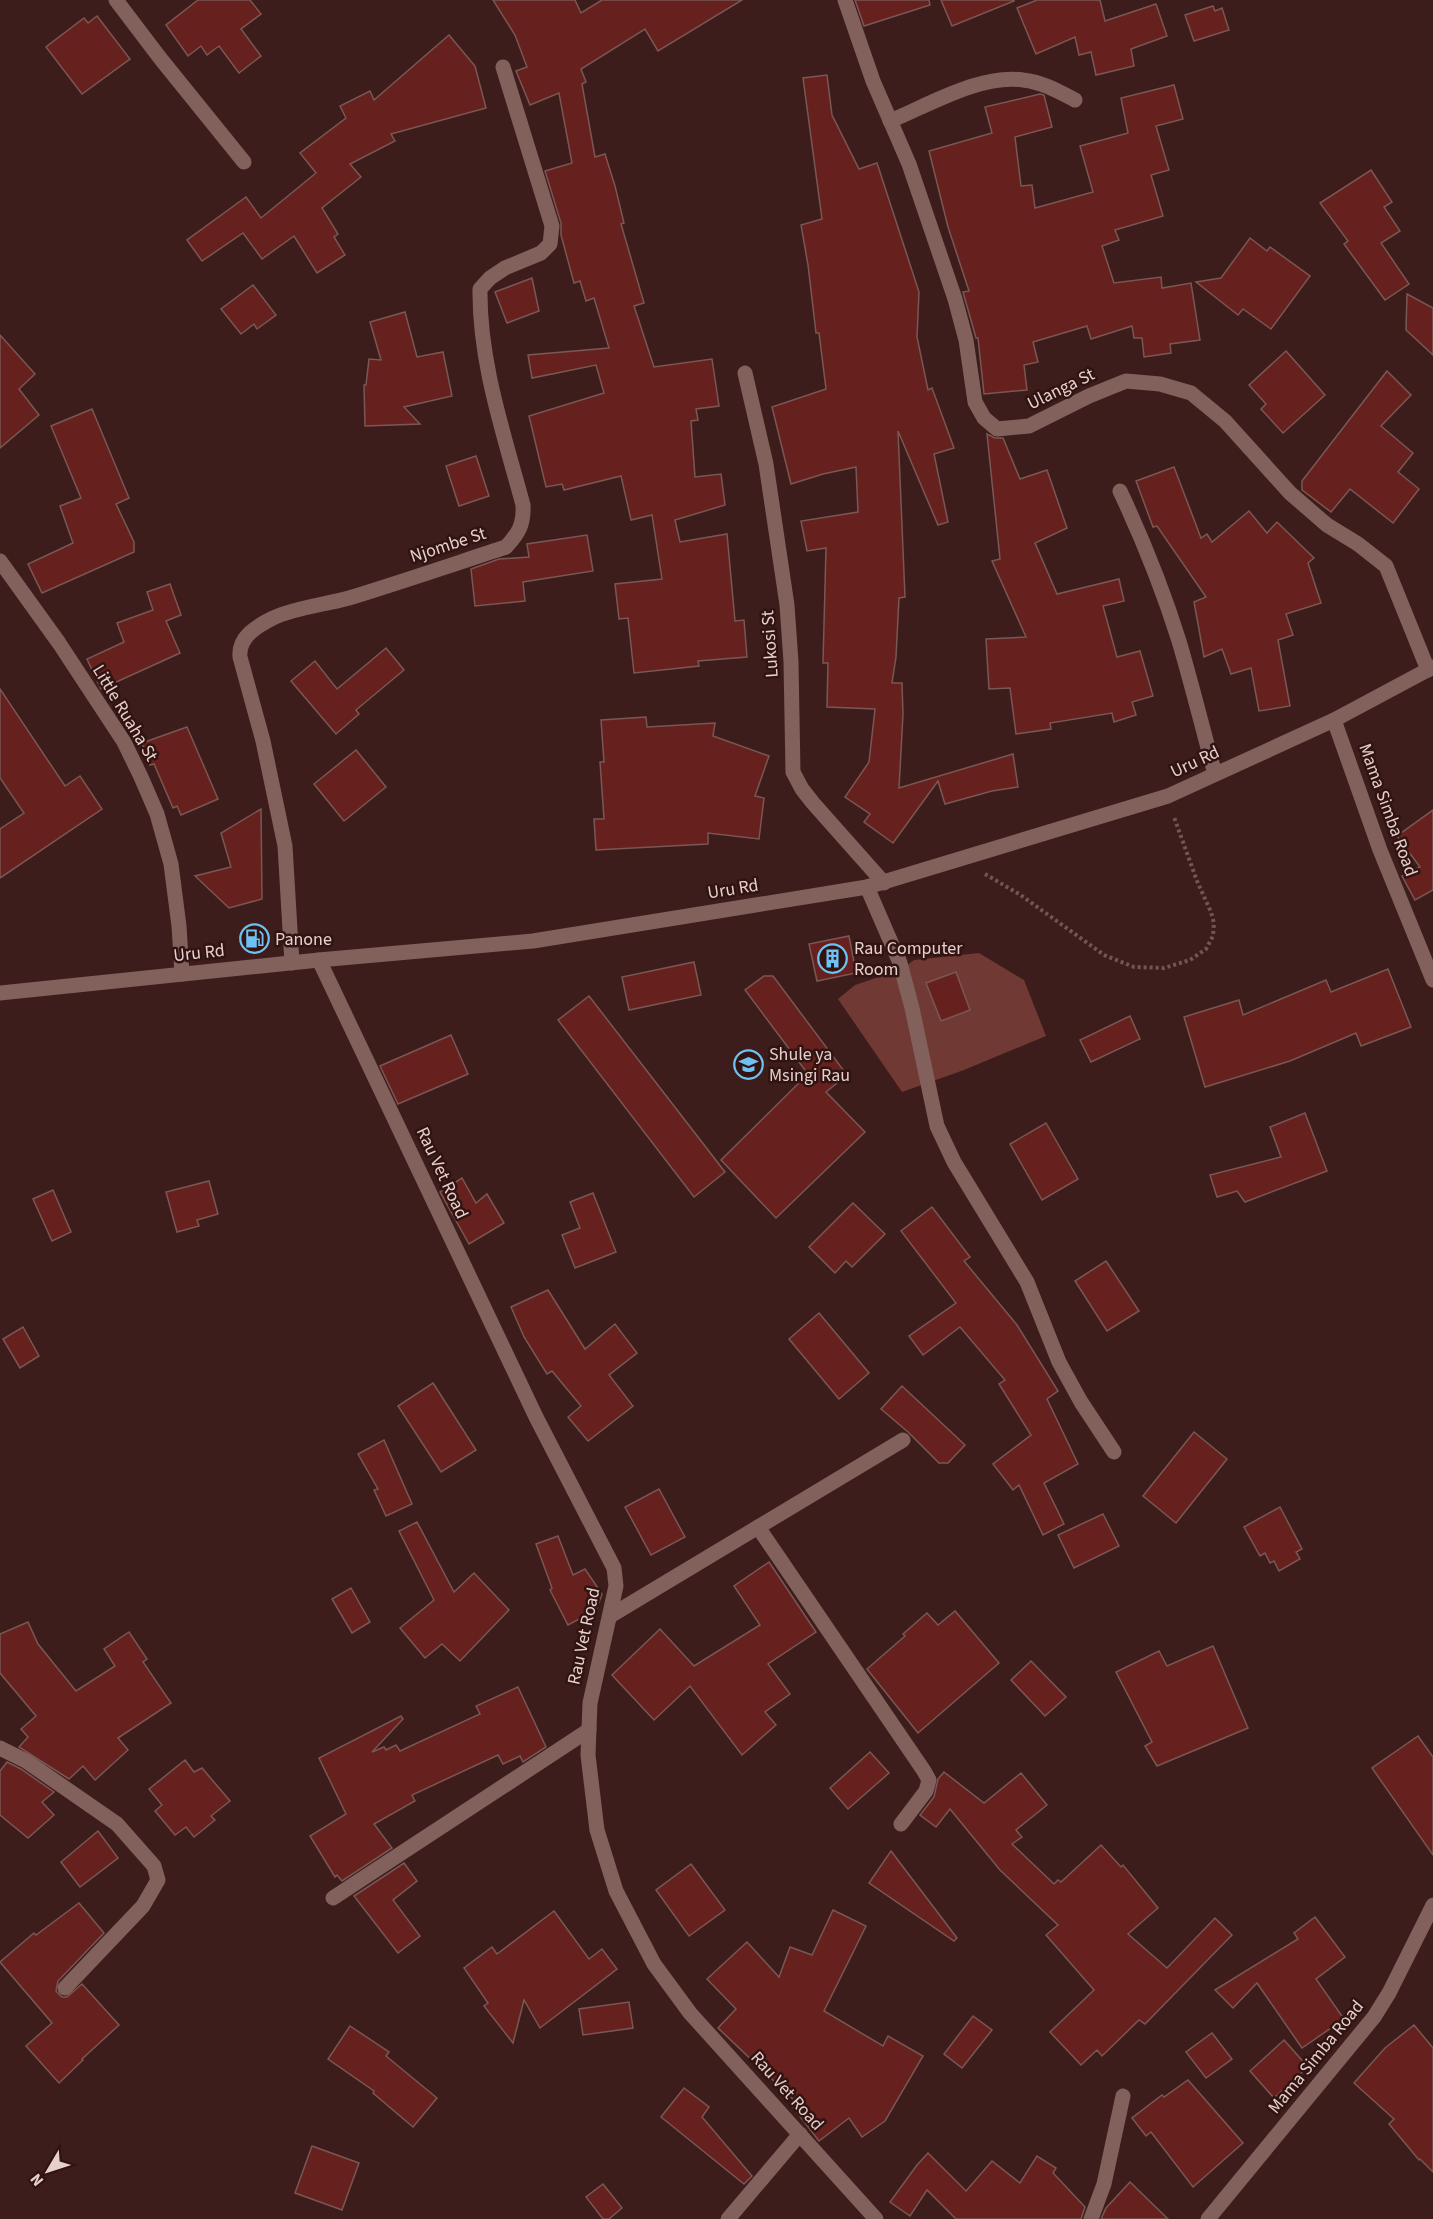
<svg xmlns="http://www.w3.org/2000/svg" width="1433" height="2219" font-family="'Source Sans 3',sans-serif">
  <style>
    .green { fill: #703934 }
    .building { fill: #66211f; stroke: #7a5753; stroke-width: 1.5 }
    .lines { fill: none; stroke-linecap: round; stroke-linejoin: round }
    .path { stroke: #725654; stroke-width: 4; stroke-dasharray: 3 3; stroke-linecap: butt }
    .minor { stroke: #82605c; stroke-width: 15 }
    .labels { text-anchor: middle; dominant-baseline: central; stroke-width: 5; stroke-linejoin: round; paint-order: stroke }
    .street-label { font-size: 18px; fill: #e5d0cd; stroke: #311412 }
    .poi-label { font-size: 18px; fill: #e5d0cd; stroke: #311412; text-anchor: start }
  </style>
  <rect width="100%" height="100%" fill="#3c1d1b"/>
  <path class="green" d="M 979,953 L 1024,980 L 1046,1036 L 964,1070 L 902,1092 L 838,999 L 855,985 L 902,969 L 914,960 Z"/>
  <g class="building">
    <path d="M 198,0 L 250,0 L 261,14 L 241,29 L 261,56 L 239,73 L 219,46 L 207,55 L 201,46 L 188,56 L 166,25 Z"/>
    <path d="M 493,0 L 575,0 L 581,13 L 602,0 L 742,0 L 658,51 L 645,29 L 581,69 L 586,82 L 582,84 L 595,157 L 605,154 L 615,186 L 624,223 L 621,224 L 644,303 L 634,306 L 654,367 L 712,359 L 719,406 L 696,409 L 698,420 L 691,421 L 695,477 L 721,474 L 725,505 L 675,520 L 680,542 L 727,534 L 735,621 L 744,620 L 747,657 L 698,661 L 699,666 L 634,673 L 628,618 L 619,619 L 615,584 L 662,579 L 652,515 L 631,520 L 621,476 L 564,490 L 562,484 L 546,487 L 529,416 L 604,393 L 596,365 L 532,378 L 528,355 L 609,348 L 594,298 L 586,301 L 580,281 L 574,283 L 561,235 L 561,223 L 545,171 L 572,163 L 559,93 L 530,105 L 516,71 L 527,67 L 515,35 Z"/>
    <path d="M 855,0 L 929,0 L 930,5 L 864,26 Z"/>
    <path d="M 941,0 L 1014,0 L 1014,1 L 952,26 Z"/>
    <path d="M 1037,0 L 1100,0 L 1105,21 L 1156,4 L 1167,36 L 1131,49 L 1134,66 L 1096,75 L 1091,52 L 1079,55 L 1075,37 L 1036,54 L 1017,8 Z"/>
    <path d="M 1213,6 L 1215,11 L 1222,8 L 1229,30 L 1194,41 L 1185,15 Z"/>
    <path d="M 97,16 L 130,59 L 82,94 L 46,47 L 84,18 L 88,23 Z"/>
    <path d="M 449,35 L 475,66 L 486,108 L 391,134 L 395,141 L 350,164 L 361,177 L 322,208 L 338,234 L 334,237 L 345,255 L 317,273 L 294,236 L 262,259 L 243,233 L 202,261 L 187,240 L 246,197 L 261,218 L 316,173 L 300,153 L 346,118 L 340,106 L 370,91 L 374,100 Z"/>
    <path d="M 827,75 L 832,115 L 859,169 L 877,163 L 919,292 L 917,337 L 928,390 L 932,388 L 954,448 L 934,454 L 948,522 L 938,525 L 898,431 L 905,597 L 899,598 L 896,657 L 892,683 L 902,683 L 903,714 L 899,788 L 1013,754 L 1018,787 L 992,791 L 945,804 L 938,781 L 893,843 L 864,822 L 870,814 L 845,797 L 869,762 L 875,709 L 827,707 L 828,663 L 823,663 L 826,548 L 807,551 L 801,521 L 858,512 L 856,467 L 823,474 L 791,484 L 772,407 L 826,389 L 819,333 L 816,333 L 808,265 L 801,225 L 822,219 L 803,78 Z"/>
    <path d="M 1174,85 L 1183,119 L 1156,126 L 1169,170 L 1151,175 L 1163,216 L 1115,230 L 1119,240 L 1102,246 L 1114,283 L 1161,277 L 1162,288 L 1191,283 L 1200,340 L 1170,344 L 1171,353 L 1144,357 L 1142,338 L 1134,338 L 1132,326 L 1091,339 L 1087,326 L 1033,342 L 1038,362 L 1024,365 L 1027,390 L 984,394 L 978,338 L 976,338 L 963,292 L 969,291 L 948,227 L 929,151 L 992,133 L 985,107 L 1040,94 L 1044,95 L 1052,127 L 1015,137 L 1021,186 L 1032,185 L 1035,208 L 1093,192 L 1080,146 L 1128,133 L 1121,98 Z"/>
    <path d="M 1371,170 L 1392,202 L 1384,207 L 1400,231 L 1381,243 L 1409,284 L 1385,300 L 1344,244 L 1348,241 L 1320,203 Z"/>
    <path d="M 1250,238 L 1267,251 L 1270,247 L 1310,276 L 1271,329 L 1243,309 L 1238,315 L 1196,282 L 1221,278 Z"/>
    <path d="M 532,278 L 539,311 L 507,323 L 495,292 Z"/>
    <path d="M 253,285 L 276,315 L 257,329 L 254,324 L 241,334 L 221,309 Z"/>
    <path d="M 1407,294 L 1433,308 L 1433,355 L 1406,330 Z"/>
    <path d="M 405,312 L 417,357 L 443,352 L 452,396 L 404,407 L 420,424 L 365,426 L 364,385 L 366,385 L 369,359 L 381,360 L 370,322 Z"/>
    <path d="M 0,335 L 35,374 L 19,389 L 39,415 L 0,448 Z"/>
    <path d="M 1286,351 L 1325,395 L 1283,433 L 1261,409 L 1266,404 L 1249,385 Z"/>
    <path d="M 1387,371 L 1411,395 L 1381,426 L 1413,453 L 1398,472 L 1419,489 L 1393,523 L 1350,489 L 1331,512 L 1302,490 L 1302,481 Z"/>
    <path d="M 92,409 L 129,498 L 116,504 L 134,542 L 134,552 L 42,593 L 28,564 L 73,543 L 60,506 L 81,498 L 51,426 Z"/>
    <path d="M 987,434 L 995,438 L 1003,438 L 1020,479 L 1047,470 L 1067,528 L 1035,543 L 1057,594 L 1119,579 L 1124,601 L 1103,606 L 1117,657 L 1140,651 L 1153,696 L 1132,702 L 1136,715 L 1114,722 L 1112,713 L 1050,723 L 1051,729 L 1016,734 L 1010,688 L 989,689 L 986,639 L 1026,637 L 992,561 L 1000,559 Z"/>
    <path d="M 476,456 L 489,496 L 459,506 L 446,466 Z"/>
    <path d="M 1174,467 L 1201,538 L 1207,534 L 1212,542 L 1249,511 L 1267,533 L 1277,522 L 1314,558 L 1308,563 L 1321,603 L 1286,614 L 1293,635 L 1278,640 L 1290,706 L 1259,711 L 1251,668 L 1231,674 L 1222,649 L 1204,657 L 1194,602 L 1206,597 L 1157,526 L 1153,527 L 1136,481 Z"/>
    <path d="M 587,535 L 593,571 L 523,582 L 525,601 L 475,606 L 471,569 L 499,559 L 529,557 L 527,544 Z"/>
    <path d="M 170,584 L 181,615 L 166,621 L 180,653 L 101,689 L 87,659 L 124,642 L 117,623 L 153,610 L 147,592 Z"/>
    <path d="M 386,648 L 404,670 L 356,710 L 359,714 L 336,734 L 291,681 L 315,661 L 337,689 Z"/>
    <path d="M 0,689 L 65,786 L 80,776 L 102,809 L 0,878 L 0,829 L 24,813 L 0,778 Z"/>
    <path d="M 646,717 L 647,727 L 715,723 L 713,736 L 769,756 L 755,796 L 764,798 L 759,839 L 708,833 L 708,844 L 596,850 L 594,819 L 604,819 L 600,762 L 604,762 L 601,720 Z"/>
    <path d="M 187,727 L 218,799 L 181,815 L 177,806 L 173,808 L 154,764 L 150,765 L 142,743 Z"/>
    <path d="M 356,750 L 386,787 L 344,821 L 314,784 Z"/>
    <path d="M 261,809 L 262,899 L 229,908 L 195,876 L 231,867 L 221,833 Z"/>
    <path d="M 1433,810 L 1433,890 L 1415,900 L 1402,876 L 1420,867 L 1397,836 Z"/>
    <path d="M 849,936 L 856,973 L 817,981 L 809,944 Z"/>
    <path d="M 694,962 L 701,995 L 629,1010 L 622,977 Z"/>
    <path d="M 1388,969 L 1411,1027 L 1361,1046 L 1356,1033 L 1290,1061 L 1205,1087 L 1184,1017 L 1239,1000 L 1243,1015 L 1326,980 L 1331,992 Z"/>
    <path d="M 956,972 L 970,1010 L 941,1021 L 926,983 Z"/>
    <path d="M 764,976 L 773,976 L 847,1075 L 826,1092 L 865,1132 L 776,1218 L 721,1160 L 808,1074 L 745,990 Z"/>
    <path d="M 589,996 L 725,1172 L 694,1197 L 558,1020 Z"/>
    <path d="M 1130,1016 L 1140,1039 L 1091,1062 L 1080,1040 Z"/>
    <path d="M 451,1035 L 468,1074 L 398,1104 L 380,1066 Z"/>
    <path d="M 1305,1113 L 1327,1171 L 1245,1202 L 1237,1191 L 1217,1197 L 1210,1175 L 1281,1157 L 1270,1127 Z"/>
    <path d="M 1046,1123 L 1078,1179 L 1042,1200 L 1010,1144 Z"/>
    <path d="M 462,1178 L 476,1203 L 487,1194 L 504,1223 L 469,1244 L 440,1192 Z"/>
    <path d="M 209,1181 L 218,1214 L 197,1220 L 199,1226 L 177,1232 L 166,1192 Z"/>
    <path d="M 53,1190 L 71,1232 L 52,1241 L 33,1199 Z"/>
    <path d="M 593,1193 L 616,1252 L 575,1268 L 562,1235 L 580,1228 L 570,1202 Z"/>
    <path d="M 853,1203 L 885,1234 L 852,1267 L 846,1261 L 835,1273 L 809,1247 Z"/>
    <path d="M 932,1207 L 970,1257 L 964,1261 L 1017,1325 L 1058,1391 L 1047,1399 L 1078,1464 L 1044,1483 L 1064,1524 L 1043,1535 L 1019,1485 L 1013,1490 L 993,1464 L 1031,1435 L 999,1384 L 1005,1380 L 960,1327 L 923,1355 L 909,1336 L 956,1303 L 901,1231 Z"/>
    <path d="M 1106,1261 L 1139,1311 L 1107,1331 L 1075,1281 Z"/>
    <path d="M 548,1290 L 585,1349 L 615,1324 L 637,1353 L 609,1375 L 633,1406 L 588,1441 L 568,1417 L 581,1406 L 552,1371 L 547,1374 L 524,1337 L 511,1307 Z"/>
    <path d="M 819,1313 L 869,1373 L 839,1399 L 789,1339 Z"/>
    <path d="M 23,1327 L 39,1356 L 20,1368 L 3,1339 Z"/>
    <path d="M 433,1383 L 476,1450 L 441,1472 L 398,1406 Z"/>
    <path d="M 902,1386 L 965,1445 L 948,1463 L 939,1463 L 908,1432 L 881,1409 Z"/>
    <path d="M 1194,1432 L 1227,1459 L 1176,1523 L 1143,1496 Z"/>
    <path d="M 384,1440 L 412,1504 L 386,1516 L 374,1490 L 378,1489 L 358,1454 Z"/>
    <path d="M 659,1489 L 685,1537 L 651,1555 L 625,1507 Z"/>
    <path d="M 1280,1507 L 1302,1549 L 1296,1552 L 1300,1559 L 1279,1571 L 1274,1561 L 1270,1563 L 1265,1553 L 1260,1556 L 1244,1527 Z"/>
    <path d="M 1103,1514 L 1119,1546 L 1074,1568 L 1058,1535 Z"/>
    <path d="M 417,1522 L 454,1592 L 474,1573 L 509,1610 L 460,1661 L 442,1644 L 425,1658 L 400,1628 L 434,1600 L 399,1531 Z"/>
    <path d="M 558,1536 L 573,1575 L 585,1569 L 602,1594 L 596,1610 L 568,1625 L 550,1590 L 552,1588 L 536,1544 Z"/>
    <path d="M 769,1562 L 816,1632 L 768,1664 L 790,1694 L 765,1712 L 776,1725 L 742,1755 L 690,1686 L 654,1720 L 612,1675 L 660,1629 L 694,1666 L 760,1625 L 734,1586 Z"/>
    <path d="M 351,1588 L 370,1622 L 352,1633 L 332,1599 Z"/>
    <path d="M 955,1611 L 999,1663 L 918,1733 L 867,1669 L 905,1636 L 903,1634 L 927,1613 L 938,1625 Z"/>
    <path d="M 28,1622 L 38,1644 L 76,1691 L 115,1666 L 104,1649 L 129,1632 L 147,1659 L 143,1662 L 171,1703 L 118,1738 L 128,1750 L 95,1780 L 83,1766 L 69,1779 L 19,1747 L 28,1737 L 21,1729 L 36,1716 L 0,1673 L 0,1634 Z"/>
    <path d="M 1213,1646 L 1248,1728 L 1157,1766 L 1145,1746 L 1152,1742 L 1116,1672 L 1159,1651 L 1167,1666 Z"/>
    <path d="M 1031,1661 L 1066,1697 L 1045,1716 L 1011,1680 Z"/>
    <path d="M 518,1687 L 546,1747 L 523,1762 L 520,1756 L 503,1764 L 498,1755 L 412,1795 L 415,1801 L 374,1824 L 392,1848 L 342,1881 L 337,1875 L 335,1877 L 310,1836 L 346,1814 L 319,1758 L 401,1716 L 403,1719 L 372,1752 L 384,1747 L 386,1750 L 396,1745 L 400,1751 L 480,1714 L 476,1706 Z"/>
    <path d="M 1418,1736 L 1433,1757 L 1433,1855 L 1372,1768 Z"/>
    <path d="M 870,1752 L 889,1773 L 848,1809 L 830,1788 Z"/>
    <path d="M 185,1760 L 194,1772 L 202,1768 L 230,1801 L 211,1816 L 215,1820 L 194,1837 L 186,1827 L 175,1835 L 155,1811 L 162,1805 L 149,1789 Z"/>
    <path d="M 7,1762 L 21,1769 L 54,1792 L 42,1802 L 54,1815 L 28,1838 L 0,1815 L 0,1771 Z"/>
    <path d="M 944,1772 L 984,1803 L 1021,1773 L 1047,1805 L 1016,1830 L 1022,1837 L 1012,1844 L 1054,1884 L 1058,1880 L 1061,1882 L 1101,1845 L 1121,1867 L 1123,1865 L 1158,1908 L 1128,1934 L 1167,1968 L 1215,1918 L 1232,1935 L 1145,2024 L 1139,2020 L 1102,2056 L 1097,2050 L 1081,2065 L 1050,2032 L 1094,1990 L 1046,1935 L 1058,1925 L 1000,1870 L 950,1809 L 936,1827 L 920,1815 L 934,1797 L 938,1779 Z"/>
    <path d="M 98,1831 L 118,1858 L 80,1887 L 61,1862 Z"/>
    <path d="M 891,1851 L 957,1938 L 954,1941 L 869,1883 Z"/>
    <path d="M 404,1863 L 417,1881 L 393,1900 L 420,1936 L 398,1953 L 354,1896 Z"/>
    <path d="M 691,1864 L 725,1910 L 689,1936 L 656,1890 Z"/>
    <path d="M 79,1903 L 104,1933 L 58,1981 L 56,1991 L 62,1997 L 67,1997 L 82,1984 L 119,2025 L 82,2059 L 83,2060 L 59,2083 L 26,2046 L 52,2023 L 0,1962 L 34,1933 L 36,1935 Z"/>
    <path d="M 833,1910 L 866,1926 L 824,2011 L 883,2046 L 888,2036 L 923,2056 L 885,2121 L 862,2137 L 849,2118 L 819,2141 L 791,2105 L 796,2102 L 718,2028 L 736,2009 L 707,1979 L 747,1942 L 779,1977 L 790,1947 L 812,1955 Z"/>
    <path d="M 554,1911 L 589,1959 L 602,1949 L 617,1969 L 540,2028 L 524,2000 L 513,2043 L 484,2006 L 488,2003 L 464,1968 L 492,1947 L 497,1954 Z"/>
    <path d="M 1315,1917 L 1345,1957 L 1316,1979 L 1344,2019 L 1302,2048 L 1257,1983 L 1233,2008 L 1215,1990 L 1298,1939 L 1294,1933 Z"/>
    <path d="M 629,2002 L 633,2028 L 583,2035 L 579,2009 Z"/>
    <path d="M 973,2016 L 992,2030 L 962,2068 L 944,2054 Z"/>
    <path d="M 1414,2025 L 1433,2048 L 1433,2172 L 1420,2159 L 1419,2160 L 1389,2124 L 1394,2119 L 1354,2083 L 1385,2048 Z"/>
    <path d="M 350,2026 L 389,2052 L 386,2056 L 437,2098 L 413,2127 L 373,2093 L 374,2091 L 328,2059 Z"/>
    <path d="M 1212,2033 L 1232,2059 L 1206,2078 L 1186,2052 Z"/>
    <path d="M 1284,2040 L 1308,2067 L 1274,2098 L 1250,2071 Z"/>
    <path d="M 1188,2080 L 1243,2143 L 1193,2187 L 1151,2132 L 1146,2136 L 1132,2118 L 1162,2095 L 1164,2097 Z"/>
    <path d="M 684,2088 L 709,2107 L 702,2117 L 752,2176 L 744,2184 L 661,2117 Z"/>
    <path d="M 312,2146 L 359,2163 L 342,2210 L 295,2193 Z"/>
    <path d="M 928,2153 L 966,2191 L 992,2161 L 1020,2183 L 1037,2156 L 1056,2168 L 1053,2173 L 1085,2207 L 1081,2219 L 956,2219 L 927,2190 L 910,2216 L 890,2202 L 917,2165 Z"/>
    <path d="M 1130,2182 L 1168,2219 L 1101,2219 L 1106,2208 Z"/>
    <path d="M 603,2184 L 622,2208 L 609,2219 L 603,2219 L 586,2197 Z"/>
  </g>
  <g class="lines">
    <path class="path" d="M 985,874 L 1019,894 L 1104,955 L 1134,967 L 1164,968 L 1190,960 L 1206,949 L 1213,936 L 1214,923 L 1211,912 L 1197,881 L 1174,817"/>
    <g class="minor">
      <path d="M 116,0 L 160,58 L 244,162"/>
      <path d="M 845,0 L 873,81 L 909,164 L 955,299 L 966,340 L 975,402 L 984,418 L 997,429 L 1029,426 L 1089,396 L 1126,381 L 1160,384 L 1191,393 L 1225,421 L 1290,493 L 1327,525 L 1358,544 L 1386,566 L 1428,670"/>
      <path d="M 890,121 C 929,105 980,74 1023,80 C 1042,82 1058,91 1075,100"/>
      <path d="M 745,373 L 766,464 L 787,605 L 791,662 L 793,772 L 802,789 L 813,803 L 884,883"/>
      <path d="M 1120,491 C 1143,540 1163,590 1179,641 C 1192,685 1203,730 1215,774"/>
      <path d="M 0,561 L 59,643 L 124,742 L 141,777 L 157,814 L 171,864 L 179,926 L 182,974"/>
      <path d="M 1334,720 L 1380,850 L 1433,980"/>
      <path d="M 867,887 L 900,963 L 912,1008 L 937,1126 L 954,1162 L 1027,1282 L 1059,1362 L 1081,1402 L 1114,1452"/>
      <path d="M 319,960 L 536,1417 L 614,1568 L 616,1586 L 590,1703 L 588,1755 L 597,1830 L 616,1891 L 654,1964 L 690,2013 L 876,2219"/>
      <path d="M 292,963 L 285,846 L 263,741 L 240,657 C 238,637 257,626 273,618 C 297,607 324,605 349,598 C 401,582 454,564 506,547 C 519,533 524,524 523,505 C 504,434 479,362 480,289 L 490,278 L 505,268 L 541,253 L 550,244 L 552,226 L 503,67"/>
      <path d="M 0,993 L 319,960 L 533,941 L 867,887 L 1168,796 L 1334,720 L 1433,667"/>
      <path d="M 758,1527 L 924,1771 L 929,1780 L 926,1791 L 901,1824"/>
      <path d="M 610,1616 L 903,1440"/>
      <path d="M 0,1748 L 26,1761 L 117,1824 L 154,1866 L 158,1880 L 143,1906 L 65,1988"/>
      <path d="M 333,1898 L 589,1730"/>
      <path d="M 728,2219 L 800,2134"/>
      <path d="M 1091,2219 L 1104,2184 L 1123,2096"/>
      <path d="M 1208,2219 L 1374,2017 L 1389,1993 L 1433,1905"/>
    </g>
  </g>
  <defs>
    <symbol id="fuel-ring" viewBox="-11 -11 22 22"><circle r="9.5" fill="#311412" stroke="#6dc2f3" stroke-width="1.5"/><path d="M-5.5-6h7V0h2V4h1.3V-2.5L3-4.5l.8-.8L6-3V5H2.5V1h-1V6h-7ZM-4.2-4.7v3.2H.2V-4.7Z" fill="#6dc2f3"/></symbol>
    <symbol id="building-ring" viewBox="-11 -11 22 22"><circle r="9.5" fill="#311412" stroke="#6dc2f3" stroke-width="1.5"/><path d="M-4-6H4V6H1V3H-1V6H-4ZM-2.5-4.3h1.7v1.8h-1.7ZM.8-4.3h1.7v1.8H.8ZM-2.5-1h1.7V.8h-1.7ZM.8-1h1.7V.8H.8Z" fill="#6dc2f3"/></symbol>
    <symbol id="school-ring" viewBox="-11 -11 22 22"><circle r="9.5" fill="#311412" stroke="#6dc2f3" stroke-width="1.5"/><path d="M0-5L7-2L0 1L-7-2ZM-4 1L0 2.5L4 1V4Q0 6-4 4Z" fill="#6dc2f3"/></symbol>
  </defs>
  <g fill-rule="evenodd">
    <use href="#fuel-ring" x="238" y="922" width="33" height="33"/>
    <use href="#building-ring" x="816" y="942" width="33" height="33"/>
    <use href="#school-ring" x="732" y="1048" width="33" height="33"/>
  </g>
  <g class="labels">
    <g class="street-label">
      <text transform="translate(1061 389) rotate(-26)">Ulanga St</text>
      <text transform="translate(448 545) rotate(-18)">Njombe St</text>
      <text transform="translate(770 644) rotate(-94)">Lukosi St</text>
      <text transform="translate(125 713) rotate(59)">Little Ruaha St</text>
      <text transform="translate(1195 762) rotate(-25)">Uru Rd</text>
      <text transform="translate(1388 810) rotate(70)">Mama Simba Road</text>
      <text transform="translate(733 889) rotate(-9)">Uru Rd</text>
      <text transform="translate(199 953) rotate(-6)">Uru Rd</text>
      <text transform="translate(442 1173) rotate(65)">Rau Vet Road</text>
      <text transform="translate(584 1636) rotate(-78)">Rau Vet Road</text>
      <text transform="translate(1316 2057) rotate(-51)">Mama Simba Road</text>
      <text transform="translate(787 2091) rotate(48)">Rau Vet Road</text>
    </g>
    <g class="poi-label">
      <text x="275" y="939">Panone</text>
      <text x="854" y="948">Rau Computer<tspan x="854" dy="21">Room</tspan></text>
      <text x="769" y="1054">Shule ya<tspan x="769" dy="21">Msingi Rau</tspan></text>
    </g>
  </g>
  <g transform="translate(48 2171) rotate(231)" stroke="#311412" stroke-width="4.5" paint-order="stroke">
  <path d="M0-4.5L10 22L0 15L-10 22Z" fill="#e5d0cd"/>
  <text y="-9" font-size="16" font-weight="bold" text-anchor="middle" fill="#e5d0cd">N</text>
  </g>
</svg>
